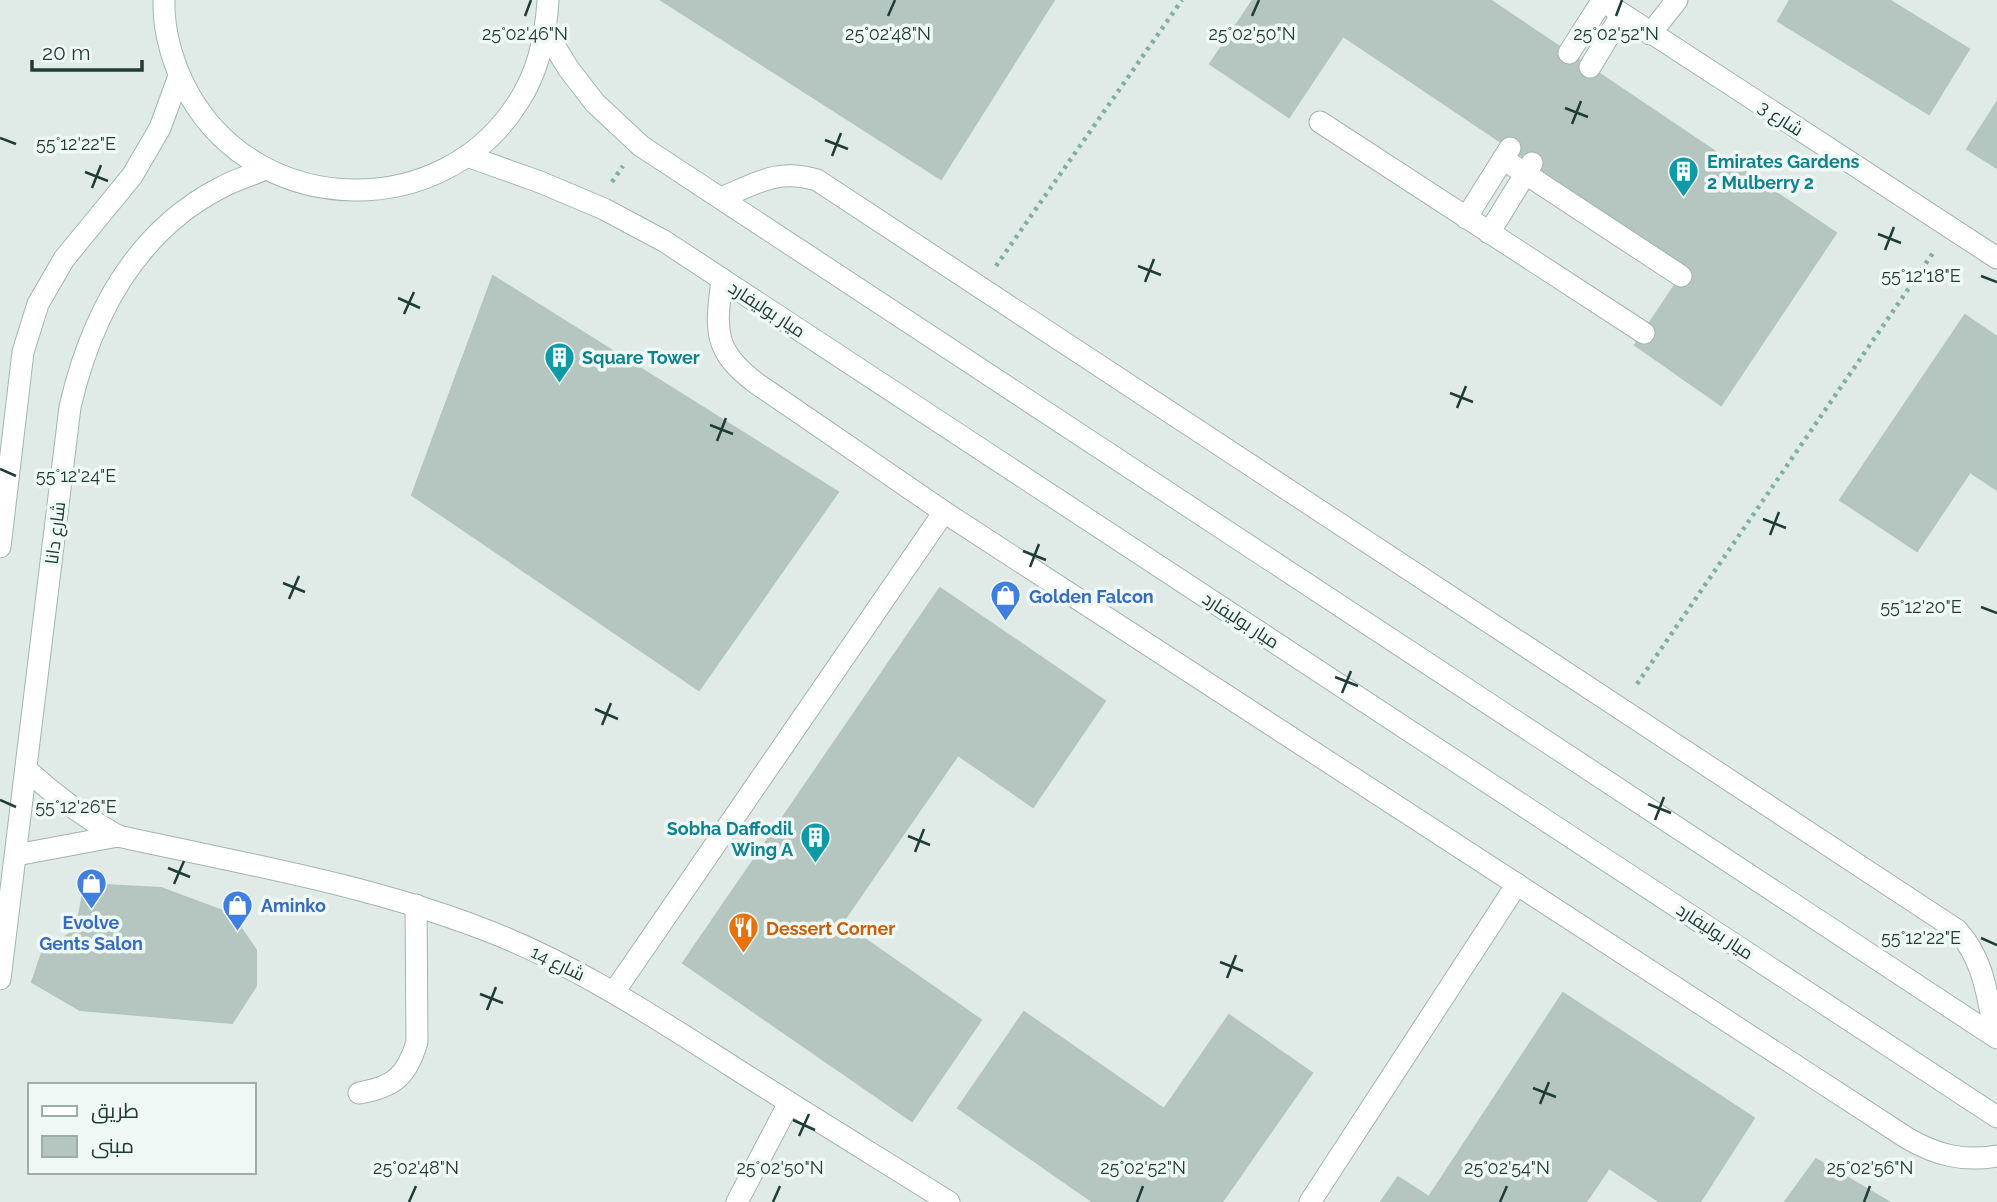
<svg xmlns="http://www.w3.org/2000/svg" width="1997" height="1202" font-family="Raleway,Cairo,sans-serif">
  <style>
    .building { fill: #b5c6c0; stroke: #b2c5bf; stroke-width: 2 }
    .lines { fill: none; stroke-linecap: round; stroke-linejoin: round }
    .lane-casing { stroke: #a3b3af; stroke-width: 23 }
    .street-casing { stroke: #a3b3af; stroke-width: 23 }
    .secondary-casing { stroke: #9eb7b1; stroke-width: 23 }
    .path { stroke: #80afa5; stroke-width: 4.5; stroke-dasharray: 3.5 5; stroke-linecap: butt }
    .lane { stroke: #fff; stroke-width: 21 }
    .street { stroke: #fff; stroke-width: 21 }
    .secondary { stroke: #fff; stroke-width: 21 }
    .ticks { fill: none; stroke: #203c37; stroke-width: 2.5 }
    .labels { text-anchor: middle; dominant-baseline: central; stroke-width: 7; stroke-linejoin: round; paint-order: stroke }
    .street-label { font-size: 18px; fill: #203c37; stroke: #f0f8f5 }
    .culture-label { font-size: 18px; font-weight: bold; fill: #0d838f; stroke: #f0f8f5; text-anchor: start }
    .shop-label { font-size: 18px; font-weight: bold; fill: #366cbe; stroke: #f0f8f5; text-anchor: start }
    .food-label { font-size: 18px; font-weight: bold; fill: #c56008; stroke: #f0f8f5; text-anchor: start }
    .ticks-label { font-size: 18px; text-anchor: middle; fill: #203c37; stroke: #f0f8f5; stroke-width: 7; stroke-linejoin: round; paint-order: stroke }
  </style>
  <rect width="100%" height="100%" fill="#e0ebe7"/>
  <g class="building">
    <path d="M 661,0 L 1054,0 L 941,179 Z"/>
    <path d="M 1253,0 L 1490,0 L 1836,233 L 1721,405 L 1635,345 L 1687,267 L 1343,36 L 1289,117 L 1210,64 Z"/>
    <path d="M 1790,0 L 1889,0 L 1969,49 L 1929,114 L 1778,21 Z"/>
    <path d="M 1997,102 L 1997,168 L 1967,149 Z"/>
    <path d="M 493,276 L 838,492 L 699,690 L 412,495 Z"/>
    <path d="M 1965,315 L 1997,337 L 1997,490 L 1970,472 L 1917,551 L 1840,500 Z"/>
    <path d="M 940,588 L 1105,701 L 1033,807 L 958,755 L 842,923 L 981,1020 L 912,1121 L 683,963 Z"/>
    <path d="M 85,884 L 161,888 L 231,914 L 256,950 L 256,986 L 232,1023 L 80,1010 L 32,982 L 43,950 L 76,930 Z"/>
    <path d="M 1563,993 L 1754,1118 L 1700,1202 L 1660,1202 L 1609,1168 L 1586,1202 L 1436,1202 L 1429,1197 Z"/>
    <path d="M 1024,1012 L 1164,1109 L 1229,1015 L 1312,1073 L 1222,1202 L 1093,1202 L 958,1108 Z"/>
    <path d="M 1816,1159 L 1889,1202 L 1785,1202 Z"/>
    <path d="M 1398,1177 L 1429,1197 L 1436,1202 L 1381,1202 Z"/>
  </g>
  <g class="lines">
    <defs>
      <g id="lane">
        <path d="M 1569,53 L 1602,1"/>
        <path d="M 1590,67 L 1622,14"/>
        <path d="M 1320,122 L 1644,333"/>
        <path d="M 1503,159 L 1681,276"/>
        <path d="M 721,198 C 757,183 778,168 817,180 L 1957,930 C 1985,961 1987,997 1996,1037"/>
        <path d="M 1466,218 L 1510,148"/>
        <path d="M 1489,233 L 1532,163"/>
        <path d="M 722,279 C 716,329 712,350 756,383 L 944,512 L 1907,1138 C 1936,1155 1963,1162 1997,1156"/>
        <path d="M 359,1093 C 394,1087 407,1076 417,1042 L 416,905"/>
        <path d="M 1310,1202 L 1517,884"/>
      </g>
      <g id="street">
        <path d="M 1601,0 L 1997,258"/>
        <path d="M 1650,34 L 1677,0"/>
        <path d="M 26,769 C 55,796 84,817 118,836 C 240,863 366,884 483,929 C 573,963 653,1016 733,1067 C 805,1113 877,1157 949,1202"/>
        <path d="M 16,855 L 118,836"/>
        <path d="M 614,992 L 944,512"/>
        <path d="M 737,1202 L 789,1103"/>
      </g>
      <g id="secondary">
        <path d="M 164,0 C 163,33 174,68 190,96 C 261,219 444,222 519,101 C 539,70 546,36 548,0"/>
        <path d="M 546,32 L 568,68 L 595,103 L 641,146 L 1997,1038"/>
        <path d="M 467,156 L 540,182 L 604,209 L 664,241 L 1997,1117"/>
        <path d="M 0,547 L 23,352 L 38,304 L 64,259 L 132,176 L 160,128 L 179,76"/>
        <path d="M 0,979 L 70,407 C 91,316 134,233 220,188 C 234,180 250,176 265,169"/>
      </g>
    </defs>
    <use href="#lane" class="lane-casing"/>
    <use href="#street" class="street-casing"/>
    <use href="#secondary" class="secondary-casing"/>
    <g class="path">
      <path d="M 612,182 L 623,166"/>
      <path d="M 996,266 L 1182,0"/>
      <path d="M 1637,684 L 1935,250"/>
    </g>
    <use href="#lane" class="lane"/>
    <use href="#street" class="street"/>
    <use href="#secondary" class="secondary"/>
  </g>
  <path class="ticks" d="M 525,16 L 531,0M 888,16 L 895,0M 1252,16 L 1259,0M 1616,16 L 1622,0M 1565,108 L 1588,117M 1572,124 L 1581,101M 0,138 L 16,144M 825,140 L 848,149M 832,156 L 841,133M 85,172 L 108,181M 92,188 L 101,165M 1878,234 L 1901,243M 1885,250 L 1894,227M 1138,266 L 1161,275M 1981,276 L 1997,282M 1145,282 L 1154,259M 398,298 L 420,308M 404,314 L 414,292M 1450,393 L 1473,402M 1457,408 L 1466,386M 710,425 L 733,434M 717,441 L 726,418M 0,469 L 16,476M 1763,519 L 1786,528M 1770,535 L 1779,512M 1023,551 L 1046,560M 1030,567 L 1039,544M 283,583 L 305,592M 289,599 L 299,576M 1981,607 L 1997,613M 1335,677 L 1358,686M 1342,693 L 1351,671M 595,709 L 618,719M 602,725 L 611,703M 0,800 L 16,807M 1648,804 L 1671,813M 1655,820 L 1664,797M 908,836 L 930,845M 915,852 L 924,829M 168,868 L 190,877M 174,884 L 184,861M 1981,938 L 1997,945M 1220,962 L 1243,971M 1227,978 L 1236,955M 480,994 L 503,1003M 487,1010 L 496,987M 1533,1088 L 1556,1097M 1540,1104 L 1549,1082M 793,1120 L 815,1130M 799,1136 L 809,1114M 409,1202 L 416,1186M 773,1202 L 780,1186M 1137,1202 L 1143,1186M 1500,1202 L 1507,1186M 1864,1202 L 1870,1186"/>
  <defs>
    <symbol id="building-pin" viewBox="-11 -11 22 30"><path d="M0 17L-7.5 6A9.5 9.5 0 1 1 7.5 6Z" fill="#0f9aa8" stroke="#f0f8f5"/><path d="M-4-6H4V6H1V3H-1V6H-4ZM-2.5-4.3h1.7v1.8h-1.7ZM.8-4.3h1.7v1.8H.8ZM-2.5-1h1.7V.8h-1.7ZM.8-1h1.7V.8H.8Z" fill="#fff"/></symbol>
    <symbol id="shop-pin" viewBox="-11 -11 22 30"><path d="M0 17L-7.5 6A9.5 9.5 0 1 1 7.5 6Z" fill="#3f7fe0" stroke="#f0f8f5"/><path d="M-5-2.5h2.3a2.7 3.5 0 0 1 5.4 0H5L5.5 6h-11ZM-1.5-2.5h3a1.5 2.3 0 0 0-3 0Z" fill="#fff"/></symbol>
    <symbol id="restaurant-pin" viewBox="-11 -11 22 30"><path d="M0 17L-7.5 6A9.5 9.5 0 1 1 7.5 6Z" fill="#e8710a" stroke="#f0f8f5"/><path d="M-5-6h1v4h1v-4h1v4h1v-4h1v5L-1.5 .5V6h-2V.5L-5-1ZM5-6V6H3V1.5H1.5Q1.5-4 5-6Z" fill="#fff"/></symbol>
  </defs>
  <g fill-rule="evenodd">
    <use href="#building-pin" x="1666" y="154" width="35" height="47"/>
    <use href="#building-pin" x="542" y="340" width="35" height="47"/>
    <use href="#shop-pin" x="988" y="578" width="35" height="47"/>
    <use href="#building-pin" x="798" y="820" width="35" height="47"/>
    <use href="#shop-pin" x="74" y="866" width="35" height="47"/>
    <use href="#shop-pin" x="220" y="888" width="35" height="47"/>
    <use href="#restaurant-pin" x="726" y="910" width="35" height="47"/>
  </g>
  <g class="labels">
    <g class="street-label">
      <text transform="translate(1781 118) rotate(33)">شارع 3</text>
      <text transform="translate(767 309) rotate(33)">ميار بوليفارد</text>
      <text transform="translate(55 533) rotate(-83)">شارع دانا</text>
      <text transform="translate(1241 620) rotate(33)">ميار بوليفارد</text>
      <text transform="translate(1715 931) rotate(33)">ميار بوليفارد</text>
      <text transform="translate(558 963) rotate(26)">شارع 14</text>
    </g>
    <g class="culture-label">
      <text x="1707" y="161">Emirates Gardens<tspan x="1707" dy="21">2 Mulberry 2</tspan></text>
      <text x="582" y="357">Square Tower</text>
      <text x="793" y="828" text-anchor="end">Sobha Daffodil<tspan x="793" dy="21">Wing A</tspan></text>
    </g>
    <g class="shop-label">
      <text x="1029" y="596">Golden Falcon</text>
      <text x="261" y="905">Aminko</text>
      <text x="91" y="922" text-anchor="middle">Evolve<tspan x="91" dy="21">Gents Salon</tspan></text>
    </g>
    <g class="food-label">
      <text x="766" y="928">Dessert Corner</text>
    </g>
  </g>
  <g class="ticks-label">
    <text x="525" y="40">25°02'46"N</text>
    <text x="888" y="40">25°02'48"N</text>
    <text x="1252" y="40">25°02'50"N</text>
    <text x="1616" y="40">25°02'52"N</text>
    <text x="76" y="150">55°12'22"E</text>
    <text x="1921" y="282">55°12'18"E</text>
    <text x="76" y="482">55°12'24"E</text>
    <text x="1921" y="613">55°12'20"E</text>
    <text x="76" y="813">55°12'26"E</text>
    <text x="1921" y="944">55°12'22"E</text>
    <text x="416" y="1174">25°02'48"N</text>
    <text x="780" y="1174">25°02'50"N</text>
    <text x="1143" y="1174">25°02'52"N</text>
    <text x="1507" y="1174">25°02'54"N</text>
    <text x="1870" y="1174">25°02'56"N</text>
  </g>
  <rect x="28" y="1083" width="228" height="91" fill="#f0f8f5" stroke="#9dada9" stroke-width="2"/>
  <rect x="42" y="1106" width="35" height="10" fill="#ffffff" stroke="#9dada9" stroke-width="2"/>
  <text x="91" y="1118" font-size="21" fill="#203c37">طريق</text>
  <rect x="42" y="1136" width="35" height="21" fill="#b5c6c0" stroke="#9dada9" stroke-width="2"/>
  <text x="91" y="1153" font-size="21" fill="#203c37">مبنى</text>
  <path d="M32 60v10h110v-10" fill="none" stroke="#203c37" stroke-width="3.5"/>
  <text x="42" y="60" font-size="21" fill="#203c37" stroke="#f0f8f5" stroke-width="5" paint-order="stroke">20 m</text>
</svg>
